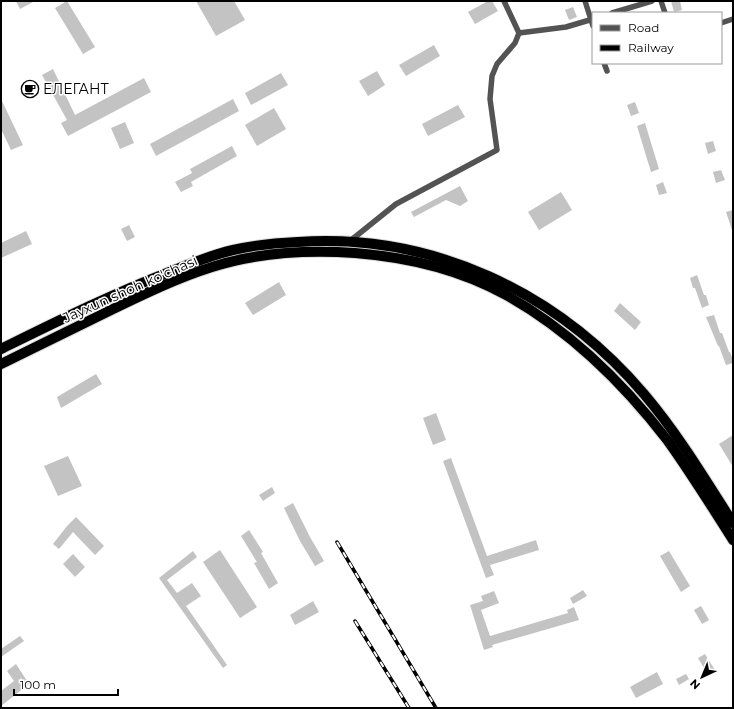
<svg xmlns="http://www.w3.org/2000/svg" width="734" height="709" font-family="Montserrat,sans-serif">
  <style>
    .building { fill: #c3c3c3 }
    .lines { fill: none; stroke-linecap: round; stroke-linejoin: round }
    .highway-casing { stroke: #dbdbdb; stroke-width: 12 }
    .street { stroke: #535353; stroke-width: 5.5 }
    .highway { stroke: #000; stroke-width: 10 }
    .rail-casing { stroke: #000; stroke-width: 3.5 }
    .rail { stroke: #fff; stroke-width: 2; stroke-dasharray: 6; stroke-linecap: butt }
    .labels { text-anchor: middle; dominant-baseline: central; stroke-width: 3; stroke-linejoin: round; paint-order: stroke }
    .poi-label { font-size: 14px; fill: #000; stroke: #fff; text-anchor: start }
    .street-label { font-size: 14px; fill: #000; stroke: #fff }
  </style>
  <rect width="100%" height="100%" fill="#fff"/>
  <g class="building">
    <path d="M 16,1 L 35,1 L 20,9 Z"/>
    <path d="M 67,1 L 95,47 L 83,54 L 55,8 Z"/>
    <path d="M 196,1 L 234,1 L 245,20 L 216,36 Z"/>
    <path d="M 488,1 L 492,1 L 498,11 L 475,24 L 468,12 Z"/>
    <path d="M 671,1 L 680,1 L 682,10 L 674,12 Z"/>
    <path d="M 573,7 L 577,17 L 569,20 L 565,10 Z"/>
    <path d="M 434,45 L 440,56 L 406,76 L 399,65 Z"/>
    <path d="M 53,69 L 75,115 L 144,78 L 151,92 L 68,136 L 61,123 L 67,120 L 42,75 Z"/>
    <path d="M 377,71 L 385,85 L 368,96 L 359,81 Z"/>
    <path d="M 281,73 L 288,85 L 251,105 L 245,93 Z"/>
    <path d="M 1,99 L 23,145 L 11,150 L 1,129 Z"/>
    <path d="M 233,99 L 239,111 L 156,156 L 150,144 Z"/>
    <path d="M 635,102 L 639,113 L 631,116 L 627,105 Z"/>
    <path d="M 458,105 L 465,117 L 428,136 L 422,124 Z"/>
    <path d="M 274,108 L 286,129 L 257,146 L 245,125 Z"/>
    <path d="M 125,122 L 134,143 L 120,149 L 111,128 Z"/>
    <path d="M 645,123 L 659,169 L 651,172 L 637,126 Z"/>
    <path d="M 713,141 L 716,151 L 708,154 L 705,143 Z"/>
    <path d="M 232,146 L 237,156 L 191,182 L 193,186 L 181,192 L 175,182 L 192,173 L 190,169 Z"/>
    <path d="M 721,170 L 725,180 L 716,183 L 713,172 Z"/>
    <path d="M 663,182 L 667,193 L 659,195 L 656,185 Z"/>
    <path d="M 460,186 L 468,201 L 460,206 L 446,200 L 414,217 L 411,212 Z"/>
    <path d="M 561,192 L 572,210 L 539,230 L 528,212 Z"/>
    <path d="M 733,210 L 733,230 L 732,230 L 726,212 Z"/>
    <path d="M 129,225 L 135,237 L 127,241 L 121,229 Z"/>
    <path d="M 26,231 L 32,244 L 1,258 L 1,243 Z"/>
    <path d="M 697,275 L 704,295 L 706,295 L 709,305 L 702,308 L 695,288 L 693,288 L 690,278 Z"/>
    <path d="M 279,282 L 286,295 L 253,315 L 245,303 Z"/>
    <path d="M 620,303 L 641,322 L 635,330 L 614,311 Z"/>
    <path d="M 714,315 L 720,333 L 722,333 L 729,352 L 730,352 L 733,360 L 733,363 L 726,365 L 719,346 L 718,346 L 706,317 Z"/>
    <path d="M 96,374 L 102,384 L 61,408 L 57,397 Z"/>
    <path d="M 436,413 L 446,440 L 433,445 L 423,418 Z"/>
    <path d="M 733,435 L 733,467 L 719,444 Z"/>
    <path d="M 68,456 L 82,486 L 58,496 L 44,466 Z"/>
    <path d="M 451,458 L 487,556 L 536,540 L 539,550 L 490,565 L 494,575 L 486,578 L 443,461 Z"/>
    <path d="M 272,487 L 275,493 L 263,501 L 259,495 Z"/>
    <path d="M 293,503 L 310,537 L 324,561 L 315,566 L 300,541 L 284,508 Z"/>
    <path d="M 76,517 L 104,546 L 95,555 L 73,532 L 59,549 L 53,544 L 67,526 Z"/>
    <path d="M 249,530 L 263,552 L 261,553 L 278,583 L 269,589 L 254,563 L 257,562 L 241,536 Z"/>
    <path d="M 220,550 L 257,607 L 240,618 L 203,562 Z"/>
    <path d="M 193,551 L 197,557 L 167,580 L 177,593 L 192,583 L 201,596 L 186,606 L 227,665 L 223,668 L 159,578 Z"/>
    <path d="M 669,551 L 690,586 L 681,592 L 660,556 Z"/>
    <path d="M 73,554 L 85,567 L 75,577 L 63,564 Z"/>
    <path d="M 583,590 L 587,596 L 573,604 L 570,598 Z"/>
    <path d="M 494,591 L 499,603 L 481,610 L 490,636 L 568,613 L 567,610 L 574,607 L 579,620 L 492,645 L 493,647 L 484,650 L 470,605 L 483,601 L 481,596 Z"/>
    <path d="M 313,601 L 319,612 L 295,625 L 290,615 Z"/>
    <path d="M 701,606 L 709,620 L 702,624 L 694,610 Z"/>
    <path d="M 20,636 L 24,641 L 1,657 L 1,649 Z"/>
    <path d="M 705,654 L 715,670 L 708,675 L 698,658 Z"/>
    <path d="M 16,664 L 29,684 L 1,706 L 1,691 L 14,681 L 7,671 Z"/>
    <path d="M 657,672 L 663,684 L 636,698 L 630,687 Z"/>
    <path d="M 686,674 L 689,679 L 679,685 L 676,679 Z"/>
  </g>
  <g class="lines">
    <defs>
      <g id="highway">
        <path d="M 1,349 C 56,322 110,295 167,273 C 189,264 211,255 233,250 C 254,245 276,243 298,242 C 433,233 557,292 644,394 C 678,434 705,479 733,523"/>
        <path d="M 1,364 C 38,346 75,328 111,310 C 144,294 177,278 212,267 C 258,252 308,250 355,253 C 406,257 461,270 506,295 C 569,330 624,384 668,441 C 691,473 712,507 733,540"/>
      </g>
    </defs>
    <use href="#highway" class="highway-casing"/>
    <g class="street">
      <path d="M 585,1 L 593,26"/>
      <path d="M 661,1 L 665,13"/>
      <path d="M 612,13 L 652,1"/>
      <path d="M 721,23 L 733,19"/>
      <path d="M 519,33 L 566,27 L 593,19"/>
      <path d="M 604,63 L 607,71"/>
      <path d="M 350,241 L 396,204 L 497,150 L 490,99 L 492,76 L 497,64 L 515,43 L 519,33 L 504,1"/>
    </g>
    <use href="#highway" class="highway"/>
    <defs>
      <g id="rail">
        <path d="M 337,542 L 436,708"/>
        <path d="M 355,621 L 409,708"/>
      </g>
    </defs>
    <use href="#rail" class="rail-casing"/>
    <use href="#rail" class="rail"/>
  </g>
  <defs>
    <symbol id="cafe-ring" viewBox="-11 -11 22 22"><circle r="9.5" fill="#fff" stroke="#000" stroke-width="1.5"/><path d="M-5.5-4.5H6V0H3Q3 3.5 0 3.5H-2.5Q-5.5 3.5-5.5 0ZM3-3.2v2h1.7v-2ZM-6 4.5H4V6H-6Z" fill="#000"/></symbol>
  </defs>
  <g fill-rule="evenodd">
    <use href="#cafe-ring" x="20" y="79" width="20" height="20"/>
  </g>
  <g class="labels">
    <g class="poi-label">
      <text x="43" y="89">ЕЛЕГАНТ</text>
    </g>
    <g class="street-label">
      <text transform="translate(130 289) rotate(-24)">Jayxun shoh ko'chasi</text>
    </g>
  </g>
  <rect width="734" height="709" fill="none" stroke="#000000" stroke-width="4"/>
  <rect x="592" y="12" width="130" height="52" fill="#ffffff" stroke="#999999"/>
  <rect x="600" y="25" width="20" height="6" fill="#535353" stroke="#999999"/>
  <text x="628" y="32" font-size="12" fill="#000000">Road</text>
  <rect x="600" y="45" width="20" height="6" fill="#000000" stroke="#999999"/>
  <text x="628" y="52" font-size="12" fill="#000000">Railway</text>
  <g transform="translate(702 677) rotate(224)" stroke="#ffffff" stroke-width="3" paint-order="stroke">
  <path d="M0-3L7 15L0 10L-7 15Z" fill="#000000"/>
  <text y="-6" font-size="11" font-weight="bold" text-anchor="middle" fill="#000000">N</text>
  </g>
  <path d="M14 689v6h104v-6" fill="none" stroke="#000000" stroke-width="2"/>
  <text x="20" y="689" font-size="12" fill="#000000" stroke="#ffffff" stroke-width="3" paint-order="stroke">100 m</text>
</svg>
